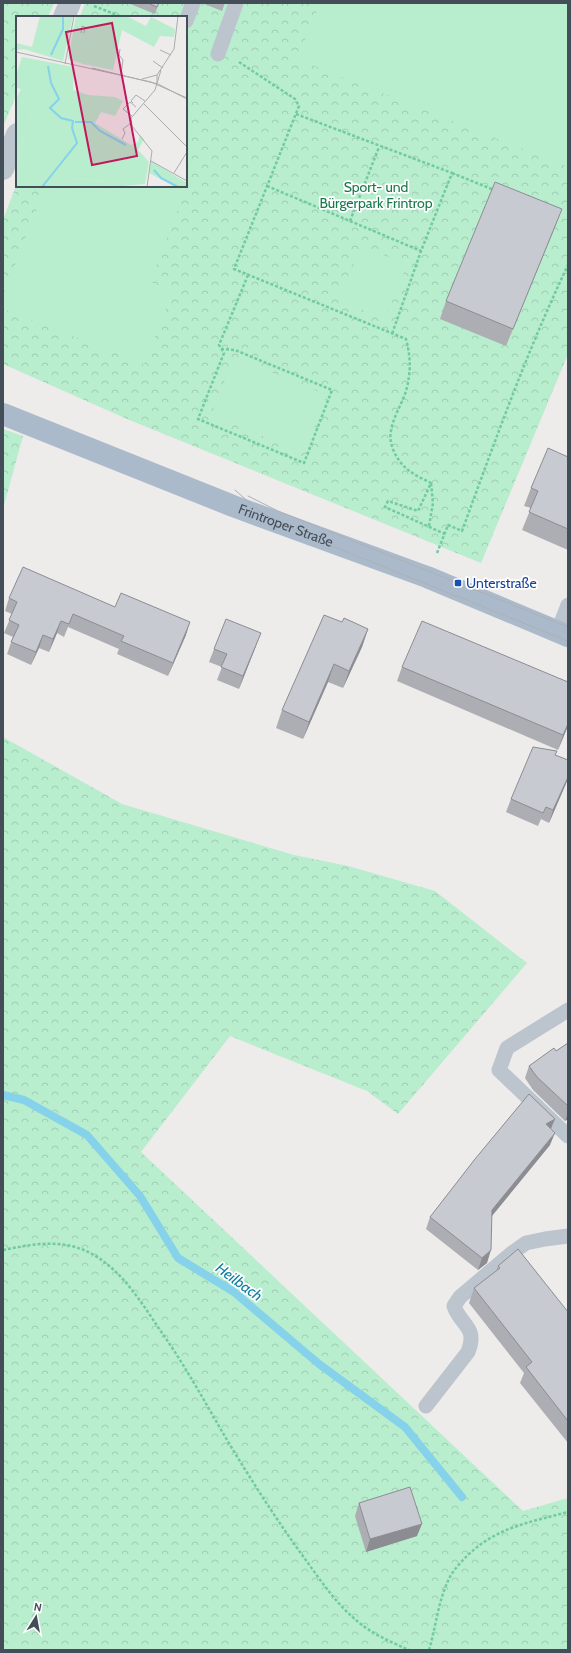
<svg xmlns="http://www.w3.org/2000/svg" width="571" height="1653" font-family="Cabin,sans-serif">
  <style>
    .forest { fill: url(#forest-crowns) }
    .pitch { fill: #b8edce }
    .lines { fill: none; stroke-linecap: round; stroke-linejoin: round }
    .stream { stroke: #85d2ea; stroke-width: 8 }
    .path { stroke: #71cba1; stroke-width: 2.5; stroke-dasharray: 3 2; stroke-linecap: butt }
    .lane { stroke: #bcc5ce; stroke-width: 15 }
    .street { stroke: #bcc5ce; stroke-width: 22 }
    .primary { stroke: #abbacb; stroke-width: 22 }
    .tram { stroke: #adb0b6; stroke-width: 1 }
    .wall { fill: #acaeb4 }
    .shaded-wall { fill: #8c8d92 }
    .building { fill: #c8cad1; stroke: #8c8d92 }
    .transit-dot { fill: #1a4fb4; stroke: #fff; stroke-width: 1.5 }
    .labels { text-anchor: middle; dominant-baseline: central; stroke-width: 3.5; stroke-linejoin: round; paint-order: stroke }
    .park-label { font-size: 14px; fill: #17784a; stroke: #fff }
    .street-label { font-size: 14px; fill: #444e58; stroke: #fff }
    .transit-label { font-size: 14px; fill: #164399; stroke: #fff; text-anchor: start }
    .water-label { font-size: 15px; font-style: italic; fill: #0d7fa3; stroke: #fff }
    .inset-river { fill: none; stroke: #85d2ea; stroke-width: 2 }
    .inset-road { fill: none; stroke: #aaacb0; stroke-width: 1 }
    .view { fill: #c2185b; fill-opacity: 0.15; stroke: #c2185b; stroke-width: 2 }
    .inset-edge { fill: none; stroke: #444e58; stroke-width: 2 }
  </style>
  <defs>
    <pattern id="forest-crowns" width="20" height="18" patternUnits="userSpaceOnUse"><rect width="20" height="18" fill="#b8edce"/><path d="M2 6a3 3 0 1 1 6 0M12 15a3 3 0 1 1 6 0" fill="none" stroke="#9fcdb3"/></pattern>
  </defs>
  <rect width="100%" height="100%" fill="#eeebeb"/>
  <g class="forest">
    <path d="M 3,3 L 54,3 L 48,17 L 17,17 L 17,93 L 3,127 Z"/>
    <path d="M 85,3 L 568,3 L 568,354 L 481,563 L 127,419 L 3,364 L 3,220 L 17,183 L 17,186 L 186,186 L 186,17 L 80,17 Z"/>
    <path d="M 3,429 L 23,436 L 3,509 Z"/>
    <path d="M 3,737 L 122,804 L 294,855 L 348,866 L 435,891 L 527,963 L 398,1114 L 367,1091 L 230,1036 L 141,1152 L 523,1511 L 568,1498 L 568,1650 L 3,1650 Z"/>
  </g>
  <g class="pitch">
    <path d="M 320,3 L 568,3 L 568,167 L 297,59 Z"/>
    <path d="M 186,178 L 190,179 L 150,282 L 173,291 L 144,364 L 3,309 L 3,296 L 46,186 L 186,186 Z"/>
    <path d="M 369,249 L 407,265 L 385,319 L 338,300 L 358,254 Z"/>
    <path d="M 234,357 L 327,395 L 304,453 L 211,415 Z"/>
  </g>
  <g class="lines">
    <path class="stream" d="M 3,1095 L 24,1100 L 87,1135 L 140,1196 L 178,1258 L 234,1292 L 319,1364 L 405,1427 L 462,1497"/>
    <g class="path">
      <path d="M 94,6 L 122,17"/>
      <path d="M 239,62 L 295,99 L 299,106 L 234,269 L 406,339 C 411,358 411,372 406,391 C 402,404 393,417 391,431 C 388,444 397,461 407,469 C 414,475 423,479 431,483 L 418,511 L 388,501 L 385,507 L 445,534"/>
      <path d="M 296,114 L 452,173 L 421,251 L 392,334"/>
      <path d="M 452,173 L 494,190"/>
      <path d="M 267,186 L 421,251"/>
      <path d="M 350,221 L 379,147"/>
      <path d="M 221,349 L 235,350 L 332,390 L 304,463 L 198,419 L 224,353 L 219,345 L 248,275"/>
      <path d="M 429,526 L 433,503 L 431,483"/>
      <path d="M 437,553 L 448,525 L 462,531 C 495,441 527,351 568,265"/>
      <path d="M 3,1250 C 33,1244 63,1238 92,1254 C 123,1271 143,1305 162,1333 C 186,1367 206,1404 227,1440 C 250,1478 274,1516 300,1552 C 317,1575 334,1602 356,1620 C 370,1633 391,1642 409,1650"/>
      <path d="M 429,1650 C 436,1627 438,1601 449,1579 C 453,1570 461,1562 468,1555 C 497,1527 531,1522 568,1512"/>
    </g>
    <g class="lane">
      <path d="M 186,21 L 193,3"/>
      <path d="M 218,54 L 236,3"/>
      <path d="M 558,631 L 568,605"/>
      <path d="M 568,1010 L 507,1048 L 499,1070 L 568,1136"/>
      <path d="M 426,1406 L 468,1352 C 478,1327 461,1326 454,1306 L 460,1297 L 512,1253 L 526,1243 L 545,1239 L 568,1236"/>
    </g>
    <g class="street">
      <path d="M 64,17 L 70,3"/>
      <path d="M 3,169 L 17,134"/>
    </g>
    <path class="primary" id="s1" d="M 3,414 L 233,506 L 427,577 L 568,636"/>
    <g class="tram">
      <path d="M 235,490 L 259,511 L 307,536 L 568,641"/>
      <path d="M 248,496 L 278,511 L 568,627"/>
    </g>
  </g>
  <g class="wall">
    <path d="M 128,3 L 159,3 L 155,14 Z"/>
    <path d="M 202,3 L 225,3 L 222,11 Z"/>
    <path d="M 555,227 L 506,346 L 440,319 L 446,301 Z"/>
    <path d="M 568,457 L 568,550 L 522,530 L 531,508 L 524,506 L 531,488 Z"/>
    <path d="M 9,598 L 115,607 L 186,635 L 168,676 L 117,654 L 119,649 L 68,627 L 64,637 L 57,633 L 49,652 L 39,648 L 31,665 L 7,654 L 13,637 L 4,633 L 12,614 L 5,611 Z"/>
    <path d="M 342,622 L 368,629 L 362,647 L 343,688 L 328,682 L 303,739 L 276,728 L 282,710 Z"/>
    <path d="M 256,646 L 239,689 L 217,680 L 222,667 L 209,662 L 214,649 Z"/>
    <path d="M 402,667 L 568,726 L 558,750 L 397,681 Z"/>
    <path d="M 555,755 L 568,779 L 549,823 L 541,819 L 538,826 L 506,812 L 511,799 Z"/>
    <path d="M 568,1043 L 568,1119 L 565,1121 L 533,1090 L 525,1078 L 529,1066 L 556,1051 Z"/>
    <path d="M 551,1129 L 550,1145 L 491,1217 L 487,1263 L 478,1270 L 426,1229 L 430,1217 Z"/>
    <path d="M 498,1266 L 568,1312 L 568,1443 L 520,1383 L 524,1373 L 469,1303 L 474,1288 L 496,1271 Z"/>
    <path d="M 359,1503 L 417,1536 L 366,1552 L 355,1516 Z"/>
  </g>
  <g class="shaded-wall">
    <path d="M 562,209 L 555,227 L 506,346 L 513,329 Z"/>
    <path d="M 61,621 L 57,633 L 49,652 L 53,639 Z"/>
    <path d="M 190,622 L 186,635 L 168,676 L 173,663 Z"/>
    <path d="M 368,629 L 362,647 L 343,688 L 349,671 Z"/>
    <path d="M 261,633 L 256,646 L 239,689 L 243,676 Z"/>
    <path d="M 43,635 L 39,648 L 31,665 L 36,652 Z"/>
    <path d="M 334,664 L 328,682 L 303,739 L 309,722 Z"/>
    <path d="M 568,724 L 568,726 L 558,750 L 563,735 Z"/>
    <path d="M 568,777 L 568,779 L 549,823 L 553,810 Z"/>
    <path d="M 568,1113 L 568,1119 L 565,1121 Z"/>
    <path d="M 555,1119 L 550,1131 L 546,1124 Z"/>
    <path d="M 555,1133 L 550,1145 L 487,1222 L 492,1210 Z"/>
    <path d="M 491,1250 L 487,1263 L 478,1270 L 482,1258 Z"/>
    <path d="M 422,1524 L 417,1536 L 366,1552 L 370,1539 Z"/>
  </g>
  <g class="building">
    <path d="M 148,3 L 159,3 L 157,7 Z"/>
    <path d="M 495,182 L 562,209 L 513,329 L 446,301 Z"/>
    <path d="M 548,448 L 568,457 L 568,529 L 529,512 L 538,491 L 531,488 Z"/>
    <path d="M 23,567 L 115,607 L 121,593 L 190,622 L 173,663 L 121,641 L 124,636 L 73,614 L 69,624 L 61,621 L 53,639 L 43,635 L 36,652 L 11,642 L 19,625 L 9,620 L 17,602 L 9,598 Z"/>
    <path d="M 324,615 L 342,622 L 344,618 L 368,629 L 349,671 L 334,664 L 309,722 L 282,710 Z"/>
    <path d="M 226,619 L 261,633 L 243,676 L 221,667 L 227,654 L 214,649 Z"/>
    <path d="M 422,621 L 568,682 L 568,724 L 563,735 L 402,667 Z"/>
    <path d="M 533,747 L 557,751 L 555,755 L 568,760 L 568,777 L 553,810 L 546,807 L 543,813 L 511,799 Z"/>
    <path d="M 568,1043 L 568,1106 L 537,1077 L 529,1066 L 554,1048 L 556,1051 Z"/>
    <path d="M 529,1094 L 555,1119 L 546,1124 L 555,1133 L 492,1210 L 491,1250 L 482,1258 L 430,1217 L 475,1159 Z"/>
    <path d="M 518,1249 L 568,1312 L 568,1421 L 526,1367 L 532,1362 L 474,1288 L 500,1268 L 498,1266 Z"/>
    <path d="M 410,1487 L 422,1524 L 370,1539 L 359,1503 Z"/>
  </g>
  <rect class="transit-dot" x="454" y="579" width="8" height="8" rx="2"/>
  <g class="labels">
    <g class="park-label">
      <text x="376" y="187">Sport- und<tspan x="376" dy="16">Bürgerpark Frintrop</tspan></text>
    </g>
    <g class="street-label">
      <text stroke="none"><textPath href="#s1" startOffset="304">Frintroper Straße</textPath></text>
    </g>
    <g class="transit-label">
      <text x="466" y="583">Unterstraße</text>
    </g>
    <g class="water-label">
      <text transform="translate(239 1282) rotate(36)">Heilbach</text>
    </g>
  </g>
  <g transform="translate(16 16)">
    <rect width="171" height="171" fill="#eeebeb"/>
    <path d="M 24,0 L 57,0 L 47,45 L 8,33 L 0,34 L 0,27 L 16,31 ZM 60,0 L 110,0 L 130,10 L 135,1 L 159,13 L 158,21 L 144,20 L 138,31 L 106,14 L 97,54 L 67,48 L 52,43 ZM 6,41 L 58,51 L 57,74 L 72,79 L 99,81 L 107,85 L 99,100 L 85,96 L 79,107 L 115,129 L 122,126 L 124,119 L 128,123 L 122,134 L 133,146 L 129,168 L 96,171 L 86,165 L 58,162 L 45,171 L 0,171 L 0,150 L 17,95 L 14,94 L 18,79 L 0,71 L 0,59 ZM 135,145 L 171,167 L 171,171 L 160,171 L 133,157 Z" fill="#b8edce"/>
    <path d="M 5,73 L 18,78 L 15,94 L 17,95 L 0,150 L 0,84 ZM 58,162 L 86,165 L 96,171 L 45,171 Z" fill="#b8edce"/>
    <path d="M 78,0 L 102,0 L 98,21 L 75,16 ZM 58,21 L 64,22 L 63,27 L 68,28 L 67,43 L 54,41 Z" fill="#b8edce"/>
    <path class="inset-river" d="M 35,39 L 47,13 L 47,0M 59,106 L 75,106 L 84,115 L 110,129M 138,154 L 145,162 L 162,171M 26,171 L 61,127 L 56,112 L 57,105 L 45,102 L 34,92 L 43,83 L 35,67 L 32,50"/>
    <path class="inset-road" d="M 65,17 L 66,10 L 69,11 L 68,17M 104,33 L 103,39 L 107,44 L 105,58M 144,34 L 155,39M 0,36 L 135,66 L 171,82M 137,45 L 147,52M 49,48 L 58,0M 76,52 L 142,68 L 171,83M 126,63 L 141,59M 141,67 L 141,59 L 158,33 L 162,0M 117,87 L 115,85 L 120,79 L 129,85M 127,87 L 171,131M 116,100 L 107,93 L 114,86 L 120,91M 106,123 L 109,117 L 107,113 L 115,107M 135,145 L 171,165M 158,157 L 171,136M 131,171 L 136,135 L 116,110 L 115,102 L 139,74 L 145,54"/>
    <path class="view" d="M 96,7 L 121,140 L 76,149 L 50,16 Z"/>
    <rect width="171" height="171" class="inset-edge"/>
  </g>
  <rect width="571" height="1653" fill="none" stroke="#444e58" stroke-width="8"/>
  <g transform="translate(36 1617) rotate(11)" stroke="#ffffff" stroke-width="3" paint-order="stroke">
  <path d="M0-3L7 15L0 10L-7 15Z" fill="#444e58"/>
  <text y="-6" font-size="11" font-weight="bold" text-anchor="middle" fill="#444e58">N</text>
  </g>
</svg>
